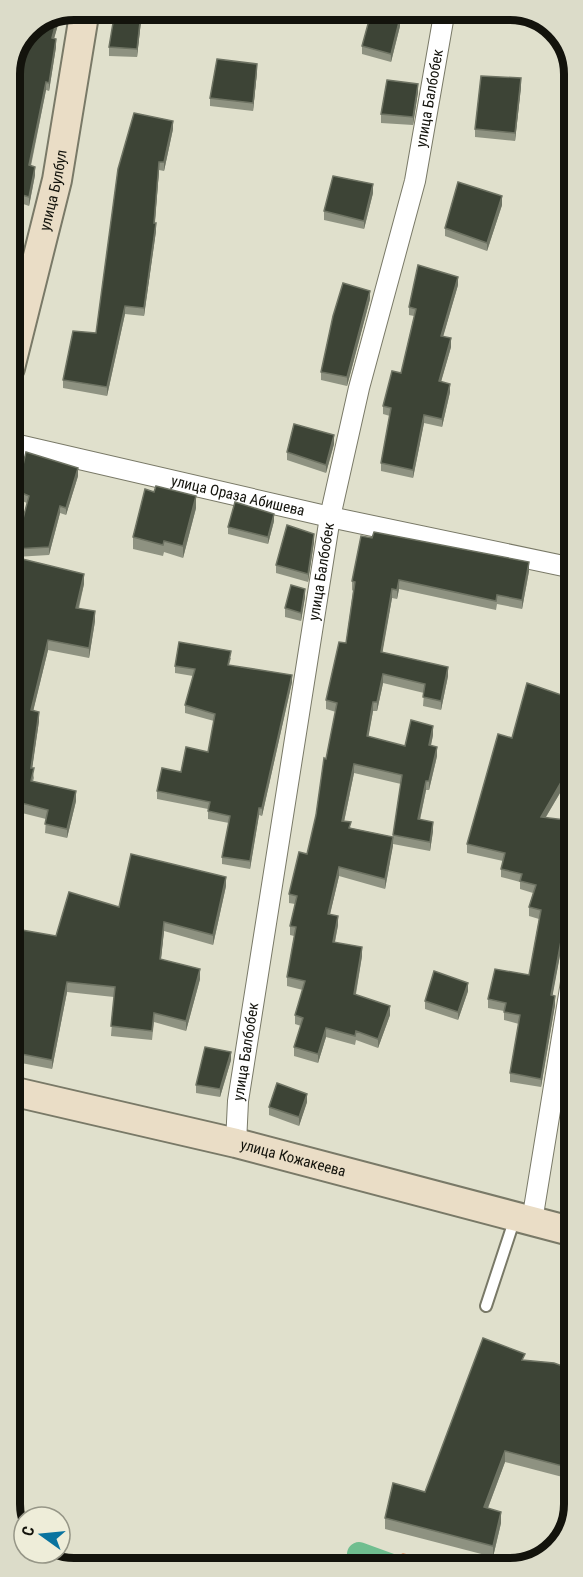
<svg xmlns="http://www.w3.org/2000/svg" width="583" height="1577" font-family="'Roboto Condensed',sans-serif">
  <style>
    .forest { fill: #de986b }
    .lines { fill: none; stroke-linecap: round; stroke-linejoin: round }
    .canal { stroke: #70be8f; stroke-width: 24 }
    .lane-casing { stroke: #797967; stroke-width: 14 }
    .street-casing { stroke: #797967; stroke-width: 22 }
    .secondary-casing { stroke: #797967; stroke-width: 32 }
    .lane { stroke: #fff; stroke-width: 10 }
    .street { stroke: #fff; stroke-width: 20 }
    .secondary { stroke: #eaddc6; stroke-width: 28 }
    .wall { fill: #8e9281; fill-rule: evenodd }
    .shaded-wall { fill: #6e7363 }
    .building { fill: #3d4436; stroke: #6e7363; stroke-width: 1.5 }
    .labels { text-anchor: middle; dominant-baseline: central; stroke-width: 6; stroke-linejoin: round; paint-order: stroke }
    .street-label { font-size: 15px; fill: #13130c; stroke: #eeedd9 }
    .rim { fill: none; stroke: #13130c; stroke-width: 8 }
  </style>
  <rect width="100%" height="100%" fill="#e0e0cc"/>
  <path class="forest" d="M 403,1553 L 444,1566 L 379,1566 Z"/>
  <g class="lines">
    <path class="canal" d="M 359,1554 L 392,1566"/>
    <defs>
      <path id="lane" d="M 486,1306 L 515,1218"/>
      <g id="street">
        <path id="s1" d="M 10,443 L 330,517 L 573,568"/>
        <path id="s2" d="M 236,1143 L 238,1101 L 330,517 L 359,388 L 415,181 L 445,9"/>
        <path d="M 532,1221 L 573,970"/>
      </g>
      <g id="secondary">
        <path id="s3" d="M 10,368 L 57,180 L 85,9"/>
        <path id="s4" d="M 11,1091 L 236,1143 L 574,1232"/>
      </g>
    </defs>
    <use href="#lane" class="lane-casing"/>
    <use href="#street" class="street-casing"/>
    <use href="#secondary" class="secondary-casing"/>
    <use href="#lane" class="lane"/>
    <use href="#street" class="street"/>
    <use href="#secondary" class="secondary"/>
  </g>
  <g class="wall">
    <path d="M 406,9 L 433,9 L 431,21 L 406,17 Z"/>
    <path d="M 482,9 L 514,9 L 516,10 L 513,22 L 482,14 Z"/>
    <path d="M 61,14 L 54,38 L 56,47 L 49,91 L 46,90 L 31,166 L 35,175 L 29,206 L 9,199 L 9,95 L 28,28 Z"/>
    <path d="M 141,21 L 137,57 L 109,56 L 109,47 Z"/>
    <path d="M 400,26 L 391,62 L 362,54 L 362,46 Z"/>
    <path d="M 257,72 L 253,111 L 210,106 L 210,98 Z"/>
    <path d="M 521,87 L 515,141 L 475,137 L 475,129 Z"/>
    <path d="M 418,92 L 413,125 L 381,123 L 381,114 Z"/>
    <path d="M 173,129 L 164,171 L 159,170 L 155,223 L 156,231 L 144,316 L 125,314 L 107,396 L 63,388 L 63,380 L 96,333 L 118,169 Z"/>
    <path d="M 373,193 L 364,229 L 324,220 L 324,211 Z"/>
    <path d="M 502,205 L 487,251 L 445,236 L 445,228 Z"/>
    <path d="M 458,285 L 443,336 L 451,347 L 441,381 L 450,392 L 442,427 L 424,423 L 413,478 L 381,471 L 381,463 L 390,416 L 383,414 L 383,406 L 401,373 L 414,316 L 409,315 L 409,307 Z"/>
    <path d="M 370,299 L 347,386 L 321,380 L 321,372 Z"/>
    <path d="M 334,444 L 326,473 L 287,460 L 287,452 Z"/>
    <path d="M 78,476 L 66,515 L 60,513 L 49,555 L 15,557 L 15,549 L 27,503 L 17,499 L 17,491 Z"/>
    <path d="M 196,508 L 183,558 L 164,552 L 163,556 L 133,549 L 133,537 Z"/>
    <path d="M 274,521 L 268,544 L 228,534 L 228,527 Z"/>
    <path d="M 314,542 L 308,582 L 276,573 L 276,565 Z"/>
    <path d="M 10,556 L 84,584 L 79,608 L 95,621 L 89,658 L 48,650 L 33,711 L 39,721 L 32,768 L 34,778 L 33,781 L 76,801 L 67,838 L 45,833 L 46,819 L 10,810 Z"/>
    <path d="M 529,571 L 522,609 L 497,604 L 496,610 L 399,589 L 397,599 L 392,598 L 382,652 L 448,676 L 441,710 L 423,706 L 424,693 L 383,683 L 377,711 L 373,711 L 368,737 L 405,746 L 433,735 L 431,745 L 437,756 L 429,790 L 426,790 L 420,820 L 433,831 L 430,851 L 393,844 L 385,889 L 339,876 L 330,914 L 338,925 L 335,942 L 362,956 L 356,994 L 390,1015 L 378,1048 L 356,1040 L 355,1045 L 326,1037 L 318,1063 L 294,1056 L 294,1047 L 301,1026 L 295,1024 L 295,1015 L 303,990 L 287,986 L 287,977 L 294,936 L 290,935 L 290,926 L 295,904 L 289,903 L 289,894 L 307,854 L 316,815 L 336,712 L 326,709 L 326,700 L 346,643 L 353,591 L 352,590 L 352,581 ZM 354,773 L 401,784 L 393,837 L 351,828 L 344,822 Z"/>
    <path d="M 305,597 L 301,621 L 285,617 L 285,608 Z"/>
    <path d="M 231,658 L 229,665 L 292,682 L 262,816 L 259,815 L 250,869 L 222,864 L 222,857 L 229,823 L 208,819 L 208,809 L 157,799 L 157,791 L 208,752 L 214,721 L 185,713 L 185,705 L 193,676 L 175,673 L 175,666 Z"/>
    <path d="M 564,700 L 573,702 L 573,782 L 567,781 L 546,817 L 573,872 L 568,893 L 573,897 L 573,912 L 561,950 L 552,996 L 555,1005 L 541,1087 L 510,1082 L 510,1073 L 519,1024 L 504,1020 L 504,1011 L 488,1008 L 488,999 L 529,975 L 539,919 L 529,916 L 529,907 L 533,893 L 520,889 L 520,882 L 501,877 L 501,869 L 503,861 L 467,853 L 467,844 L 512,738 Z"/>
    <path d="M 226,886 L 213,945 L 164,931 L 161,959 L 200,979 L 186,1031 L 154,1022 L 152,1040 L 111,1036 L 114,997 L 67,992 L 52,1069 L 11,1061 L 10,928 L 56,936 L 119,907 Z"/>
    <path d="M 468,991 L 458,1020 L 425,1009 L 425,1001 Z"/>
    <path d="M 231,1060 L 220,1097 L 196,1093 L 196,1085 Z"/>
    <path d="M 307,1102 L 299,1126 L 269,1115 L 269,1107 Z"/>
    <path d="M 573,1121 L 573,1158 L 562,1155 L 562,1146 Z"/>
    <path d="M 573,1173 L 574,1212 L 566,1210 L 566,1202 Z"/>
    <path d="M 525,1360 L 574,1380 L 574,1480 L 505,1462 L 488,1508 L 501,1523 L 493,1557 L 385,1529 L 385,1518 L 425,1492 Z"/>
  </g>
  <g class="shaded-wall">
    <path d="M 432,9 L 433,9 L 431,21 L 431,13 Z"/>
    <path d="M 514,9 L 516,10 L 513,22 L 513,14 Z"/>
    <path d="M 141,13 L 141,21 L 137,57 L 137,49 Z"/>
    <path d="M 61,14 L 52,46 L 52,38 L 58,15 Z"/>
    <path d="M 400,18 L 400,26 L 391,62 L 391,54 Z"/>
    <path d="M 56,39 L 56,47 L 49,91 L 49,83 Z"/>
    <path d="M 257,64 L 257,72 L 253,111 L 253,103 Z"/>
    <path d="M 521,78 L 521,87 L 515,141 L 515,133 Z"/>
    <path d="M 46,82 L 46,90 L 29,173 L 29,165 Z"/>
    <path d="M 418,84 L 418,92 L 413,125 L 413,117 Z"/>
    <path d="M 173,121 L 173,129 L 164,171 L 164,162 Z"/>
    <path d="M 159,162 L 159,170 L 154,231 L 154,223 Z"/>
    <path d="M 35,167 L 35,175 L 29,206 L 29,197 Z"/>
    <path d="M 373,184 L 373,193 L 364,229 L 364,221 Z"/>
    <path d="M 502,196 L 502,205 L 487,251 L 487,243 Z"/>
    <path d="M 156,223 L 156,231 L 144,316 L 144,308 Z"/>
    <path d="M 16,256 L 16,264 L 9,287 L 9,279 Z"/>
    <path d="M 458,277 L 458,285 L 441,344 L 441,336 Z"/>
    <path d="M 370,291 L 370,299 L 347,386 L 347,377 Z"/>
    <path d="M 125,306 L 125,314 L 107,396 L 107,387 Z"/>
    <path d="M 451,338 L 451,347 L 439,389 L 439,381 Z"/>
    <path d="M 450,384 L 450,392 L 442,427 L 442,419 Z"/>
    <path d="M 424,415 L 424,423 L 413,478 L 413,470 Z"/>
    <path d="M 334,435 L 334,444 L 326,473 L 326,465 Z"/>
    <path d="M 78,468 L 78,476 L 66,515 L 66,508 Z"/>
    <path d="M 196,496 L 196,508 L 183,558 L 183,546 Z"/>
    <path d="M 60,506 L 60,513 L 49,555 L 49,547 Z"/>
    <path d="M 274,514 L 274,521 L 268,544 L 268,537 Z"/>
    <path d="M 314,534 L 314,542 L 308,582 L 308,574 Z"/>
    <path d="M 529,562 L 529,571 L 522,609 L 522,600 Z"/>
    <path d="M 84,574 L 84,584 L 76,617 L 76,608 Z"/>
    <path d="M 399,580 L 399,589 L 397,599 L 397,590 Z"/>
    <path d="M 305,589 L 305,597 L 301,621 L 301,613 Z"/>
    <path d="M 392,589 L 392,598 L 381,661 L 381,652 Z"/>
    <path d="M 95,611 L 95,621 L 89,658 L 89,648 Z"/>
    <path d="M 48,640 L 48,650 L 31,720 L 31,710 Z"/>
    <path d="M 448,667 L 448,676 L 441,710 L 441,701 Z"/>
    <path d="M 383,674 L 383,683 L 377,711 L 377,702 Z"/>
    <path d="M 292,675 L 292,682 L 262,816 L 262,808 Z"/>
    <path d="M 373,702 L 373,711 L 367,745 L 367,736 Z"/>
    <path d="M 39,712 L 39,721 L 31,777 L 31,768 Z"/>
    <path d="M 433,726 L 433,735 L 429,754 L 429,745 Z"/>
    <path d="M 437,747 L 437,756 L 429,790 L 429,781 Z"/>
    <path d="M 354,764 L 354,773 L 342,831 L 342,821 Z"/>
    <path d="M 567,772 L 567,781 L 541,825 L 541,817 Z"/>
    <path d="M 426,781 L 426,790 L 418,828 L 418,819 Z"/>
    <path d="M 76,791 L 76,801 L 67,838 L 67,829 Z"/>
    <path d="M 259,808 L 259,815 L 250,869 L 250,861 Z"/>
    <path d="M 433,822 L 433,831 L 430,851 L 430,842 Z"/>
    <path d="M 393,837 L 393,846 L 385,889 L 385,879 Z"/>
    <path d="M 573,863 L 573,872 L 567,900 L 567,892 Z"/>
    <path d="M 339,867 L 339,876 L 328,923 L 328,914 Z"/>
    <path d="M 226,877 L 226,886 L 213,945 L 213,935 Z"/>
    <path d="M 573,904 L 573,912 L 561,950 L 551,1004 L 551,995 L 561,941 Z"/>
    <path d="M 338,916 L 338,925 L 333,951 L 333,942 Z"/>
    <path d="M 164,922 L 164,931 L 160,968 L 160,959 Z"/>
    <path d="M 362,947 L 362,956 L 354,1003 L 354,994 Z"/>
    <path d="M 200,969 L 200,979 L 186,1031 L 186,1021 Z"/>
    <path d="M 67,982 L 67,992 L 52,1069 L 52,1060 Z"/>
    <path d="M 468,983 L 468,991 L 458,1020 L 458,1012 Z"/>
    <path d="M 555,996 L 555,1005 L 541,1087 L 541,1079 Z"/>
    <path d="M 390,1006 L 390,1015 L 378,1048 L 378,1039 Z"/>
    <path d="M 326,1028 L 326,1037 L 318,1063 L 318,1054 Z"/>
    <path d="M 231,1052 L 231,1060 L 220,1097 L 220,1089 Z"/>
    <path d="M 307,1094 L 307,1102 L 299,1126 L 299,1117 Z"/>
    <path d="M 505,1451 L 505,1462 L 484,1518 L 484,1507 Z"/>
    <path d="M 501,1512 L 501,1523 L 493,1557 L 493,1546 Z"/>
  </g>
  <g class="building">
    <path d="M 407,9 L 432,9 L 431,13 Z"/>
    <path d="M 495,9 L 514,9 L 513,14 Z"/>
    <path d="M 115,11 L 141,13 L 137,49 L 109,47 Z"/>
    <path d="M 371,13 L 400,18 L 391,54 L 362,46 Z"/>
    <path d="M 58,15 L 52,38 L 56,39 L 49,83 L 46,82 L 29,165 L 35,167 L 29,197 L 9,191 L 9,95 L 14,76 L 20,46 L 28,28 Z"/>
    <path d="M 217,59 L 257,64 L 253,103 L 210,98 Z"/>
    <path d="M 481,76 L 521,78 L 515,133 L 475,129 Z"/>
    <path d="M 387,80 L 418,84 L 413,117 L 381,114 Z"/>
    <path d="M 134,113 L 173,121 L 164,162 L 159,162 L 154,223 L 156,223 L 144,308 L 125,306 L 107,387 L 63,380 L 73,331 L 96,333 L 118,169 Z"/>
    <path d="M 333,176 L 373,184 L 364,221 L 324,211 Z"/>
    <path d="M 458,182 L 502,196 L 487,243 L 445,228 Z"/>
    <path d="M 9,254 L 16,256 L 9,279 Z"/>
    <path d="M 418,265 L 458,277 L 441,336 L 451,338 L 439,381 L 450,384 L 442,419 L 424,415 L 413,470 L 381,463 L 391,408 L 383,406 L 392,371 L 401,373 L 416,309 L 409,307 Z"/>
    <path d="M 343,283 L 370,291 L 347,377 L 321,372 L 333,316 Z"/>
    <path d="M 294,424 L 334,435 L 326,465 L 287,452 Z"/>
    <path d="M 26,452 L 78,468 L 66,508 L 60,506 L 49,547 L 15,549 L 29,496 L 17,491 Z"/>
    <path d="M 156,486 L 196,496 L 183,546 L 164,541 L 163,545 L 133,537 L 145,489 L 154,492 Z"/>
    <path d="M 235,502 L 274,514 L 268,537 L 228,527 Z"/>
    <path d="M 287,525 L 314,534 L 308,574 L 276,565 Z"/>
    <path d="M 374,532 L 529,562 L 522,600 L 497,595 L 496,601 L 399,580 L 397,590 L 392,589 L 381,652 L 448,667 L 441,701 L 423,697 L 425,684 L 383,674 L 377,702 L 373,702 L 367,736 L 405,746 L 411,720 L 433,726 L 429,745 L 437,747 L 429,781 L 426,781 L 418,819 L 433,822 L 430,842 L 393,835 L 402,775 L 354,764 L 342,821 L 351,822 L 349,828 L 393,837 L 385,879 L 339,867 L 328,914 L 338,916 L 333,942 L 362,947 L 354,994 L 390,1006 L 378,1039 L 356,1031 L 355,1036 L 326,1028 L 318,1054 L 294,1047 L 303,1018 L 295,1015 L 305,981 L 287,977 L 296,927 L 290,926 L 297,896 L 289,894 L 299,852 L 307,854 L 316,815 L 324,758 L 326,759 L 337,703 L 326,700 L 339,642 L 346,643 L 355,582 L 352,581 L 361,536 L 372,538 Z"/>
    <path d="M 10,556 L 84,574 L 76,608 L 95,611 L 89,648 L 48,640 L 31,710 L 39,712 L 31,768 L 34,768 L 31,781 L 76,791 L 67,829 L 45,824 L 48,810 L 10,800 Z"/>
    <path d="M 291,585 L 305,589 L 301,613 L 285,608 Z"/>
    <path d="M 179,642 L 231,651 L 228,665 L 292,675 L 262,808 L 259,808 L 250,861 L 222,857 L 230,816 L 208,811 L 210,802 L 157,791 L 162,768 L 181,772 L 186,747 L 208,752 L 215,714 L 185,705 L 195,669 L 175,666 Z"/>
    <path d="M 527,683 L 564,696 L 563,700 L 573,702 L 573,774 L 567,772 L 541,817 L 573,821 L 573,863 L 567,892 L 573,897 L 573,904 L 561,941 L 551,995 L 555,996 L 541,1079 L 510,1073 L 520,1015 L 504,1012 L 506,1003 L 488,999 L 495,969 L 529,975 L 541,910 L 529,907 L 536,885 L 520,881 L 522,874 L 501,869 L 505,853 L 467,844 L 498,734 L 512,738 Z"/>
    <path d="M 131,854 L 226,877 L 213,935 L 164,922 L 160,959 L 200,969 L 186,1021 L 154,1013 L 152,1031 L 111,1026 L 115,987 L 67,982 L 52,1060 L 11,1052 L 10,928 L 56,936 L 69,892 L 119,907 Z"/>
    <path d="M 434,971 L 468,983 L 458,1012 L 425,1001 Z"/>
    <path d="M 205,1047 L 231,1052 L 220,1089 L 196,1085 Z"/>
    <path d="M 277,1083 L 307,1094 L 299,1117 L 269,1107 Z"/>
    <path d="M 570,1120 L 573,1121 L 573,1150 L 562,1146 Z"/>
    <path d="M 573,1173 L 574,1204 L 566,1202 Z"/>
    <path d="M 483,1338 L 525,1354 L 522,1360 L 554,1363 L 568,1368 L 574,1380 L 574,1469 L 505,1451 L 484,1507 L 501,1512 L 493,1546 L 385,1518 L 393,1483 L 425,1492 Z"/>
  </g>
  <g class="labels">
    <g class="street-label">
      <text stroke="none"><textPath href="#s2" startOffset="1064">улица Балбобек</textPath></text>
      <text stroke="none"><textPath href="#s3" startOffset="183">улица Булбул</textPath></text>
      <text stroke="none"><textPath href="#s1" startOffset="234">улица Ораза Абишева</textPath></text>
      <text stroke="none"><textPath href="#s2" startOffset="578">улица Балбобек</textPath></text>
      <text stroke="none"><textPath href="#s2" startOffset="92">улица Балбобек</textPath></text>
      <text stroke="none"><textPath href="#s4" startOffset="290">улица Кожакеева</textPath></text>
    </g>
  </g>
  <path d="M0 0H583V1577H0ZM74 20H510A54 54 0 0 1 564 74V1504A54 54 0 0 1 510 1558H74A54 54 0 0 1 20 1504V74A54 54 0 0 1 74 20Z" fill="#dcdcc9" fill-rule="evenodd"/>
  <path class="rim" d="M74 20H510A54 54 0 0 1 564 74V1504A54 54 0 0 1 510 1558H74A54 54 0 0 1 20 1504V74A54 54 0 0 1 74 20Z"/>
  <g transform="translate(42 1535) rotate(285)"><circle r="28" fill="#eeedd9" stroke="#969687" stroke-width="1.5"/>
  <path d="M0-4.5L10 22L0 15L-10 22Z" fill="#09739f"/>
  <text y="-9" font-size="16" font-weight="bold" text-anchor="middle" fill="#13130c">С</text>
  </g>
</svg>
